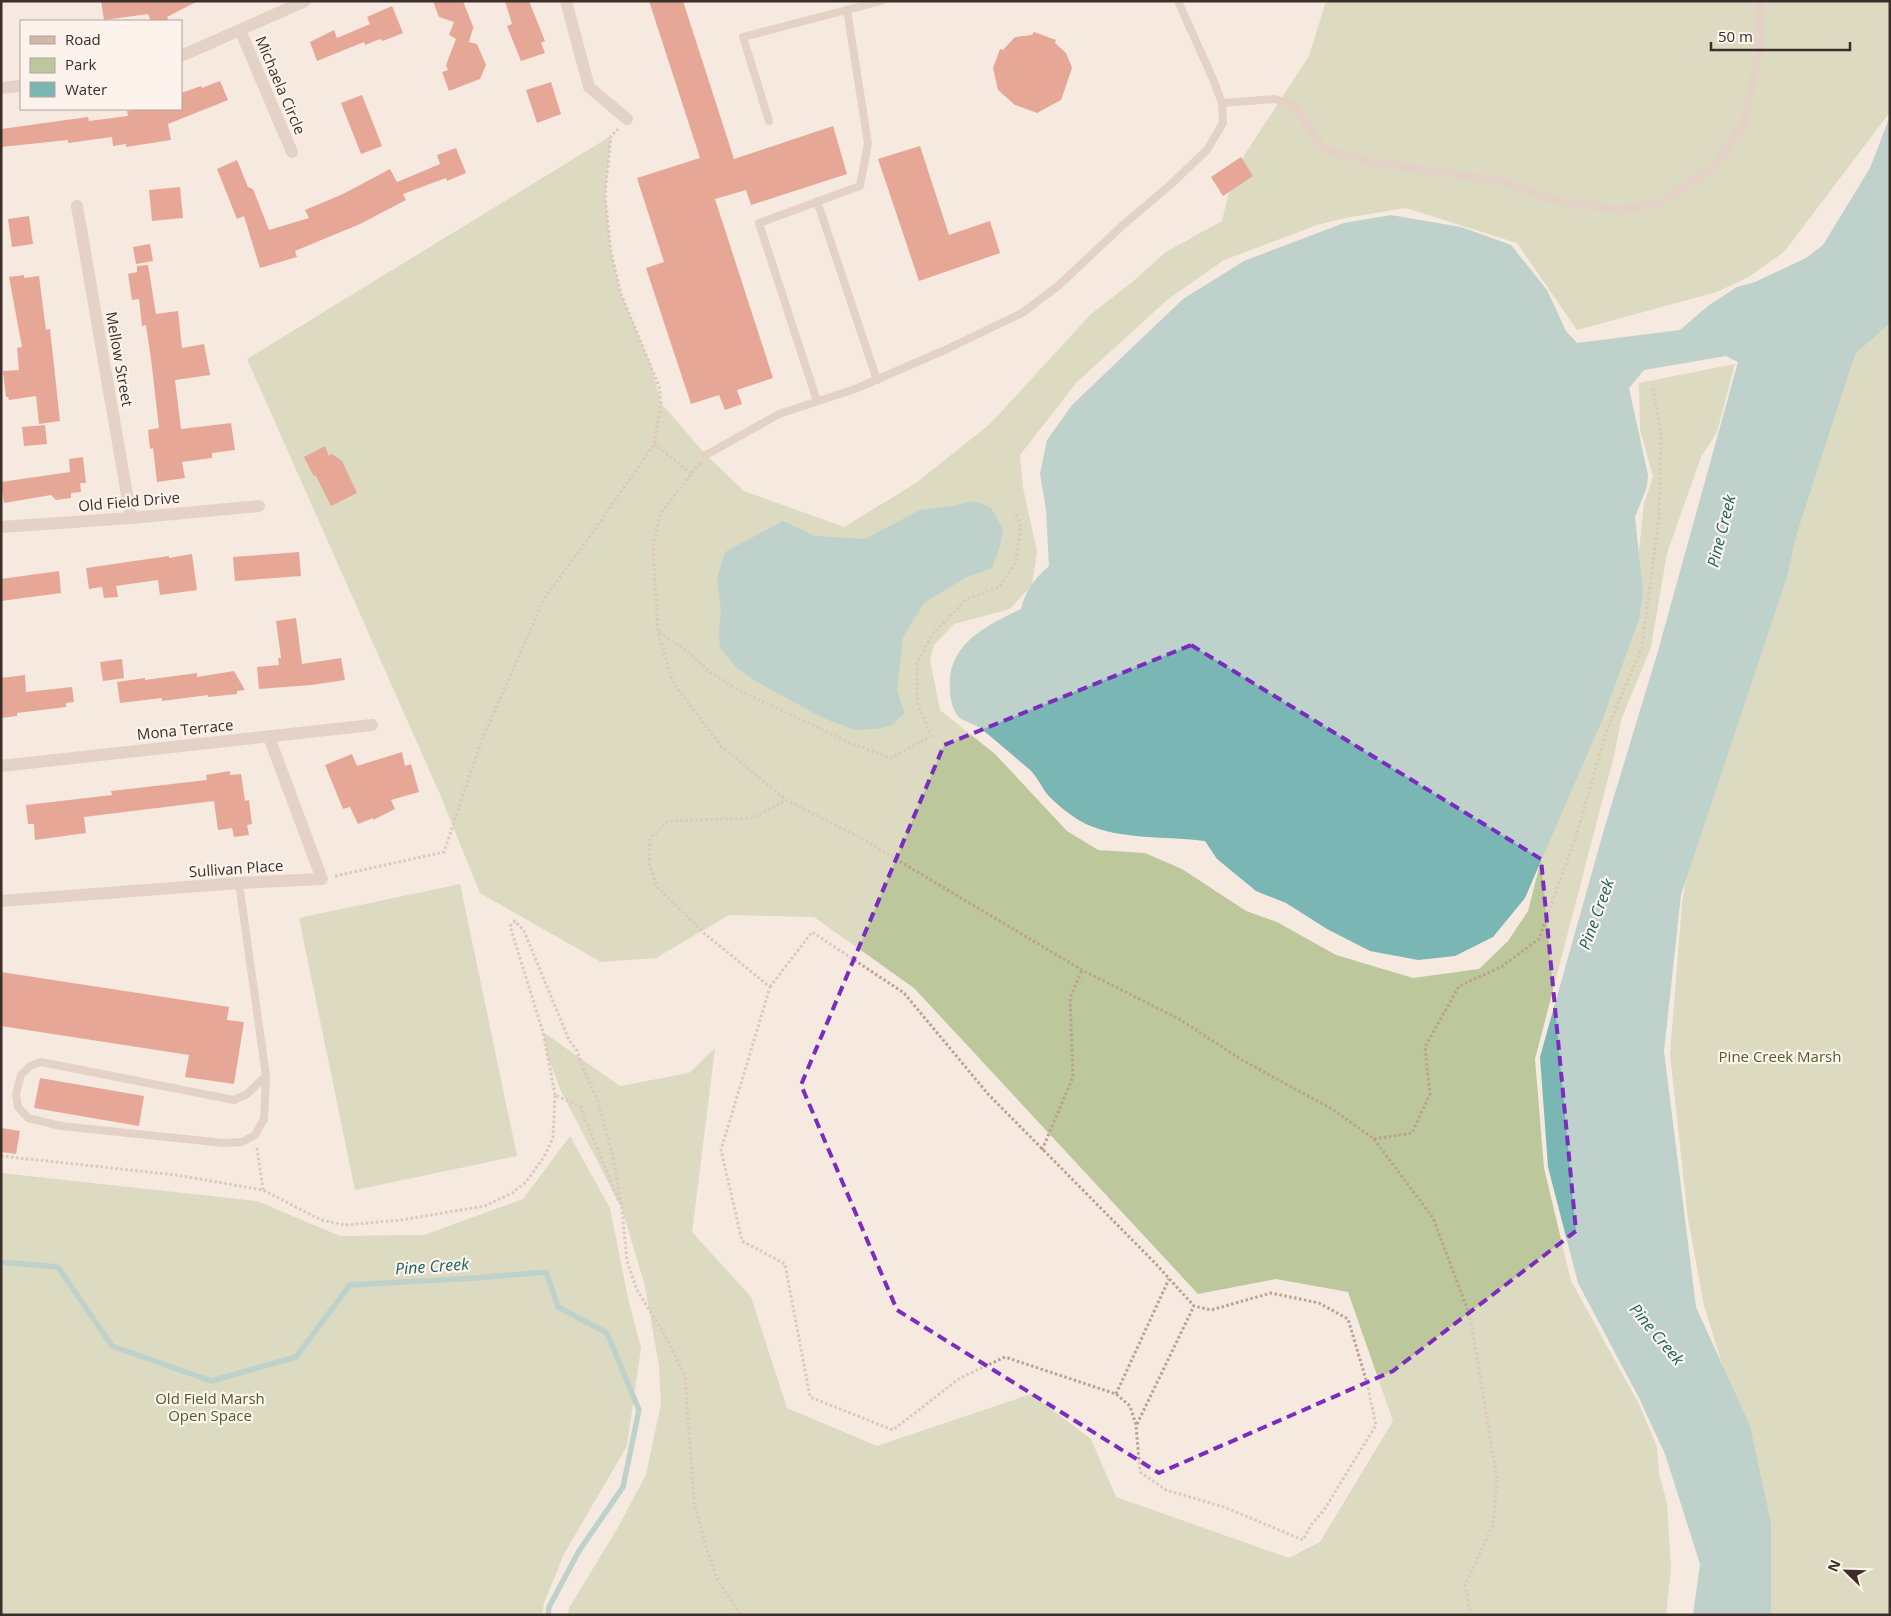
<svg xmlns="http://www.w3.org/2000/svg" width="1891" height="1616" font-family="'Open Sans',sans-serif">
  <style>
    .green { fill: #bcc79c }
    .water { fill: #7ab6b4 }
    .lines { fill: none; stroke-linecap: round; stroke-linejoin: round }
    .stream { stroke: #7ab6b4; stroke-width: 5.5 }
    .building { fill: #d3573f }
    .path { stroke: #bca192; stroke-width: 3; stroke-dasharray: 2.5 2.5; stroke-linecap: butt }
    .lane { stroke: #d0b7a8; stroke-width: 8 }
    .street { stroke: #d0b7a8; stroke-width: 12 }
    .marked { fill: none; stroke: #7b2cbf; stroke-width: 4; stroke-dasharray: 10 6; stroke-linejoin: round }
    .labels { text-anchor: middle; dominant-baseline: central; stroke-width: 4.5; stroke-linejoin: round; paint-order: stroke }
    .street-label { font-size: 15px; fill: #3c2e29; stroke: #fcf3ec }
    .park-label { font-size: 15px; fill: #4f5d2a; stroke: #fcf3ec }
    .water-label { font-size: 16px; font-style: italic; fill: #196362; stroke: #fcf3ec }
  </style>
  <rect width="100%" height="100%" fill="#f6e9df"/>
  <g class="green">
    <path d="M 1326,1 L 1890,1 L 1890,112 L 1784,252 L 1750,276 L 1717,292 L 1577,330 L 1517,243 L 1406,208 L 1345,218 L 1317,225 L 1224,260 L 1167,300 L 1077,382 L 1020,455 L 1023,488 L 1037,551 L 1032,585 L 1010,609 L 954,624 L 934,645 L 930,660 L 940,710 L 995,754 L 1067,831 L 1098,850 L 1145,853 L 1182,869 L 1246,911 L 1277,922 L 1336,955 L 1413,978 L 1479,969 L 1508,941 L 1528,911 L 1542,856 L 1632,618 L 1644,503 L 1653,477 L 1640,429 L 1639,383 L 1735,364 L 1717,432 L 1701,457 L 1667,553 L 1651,647 L 1621,720 L 1615,752 L 1535,1059 L 1544,1168 L 1571,1281 L 1639,1404 L 1657,1447 L 1659,1474 L 1667,1503 L 1671,1568 L 1666,1615 L 568,1615 L 569,1608 L 617,1529 L 646,1475 L 661,1404 L 659,1366 L 645,1286 L 622,1209 L 561,1091 L 548,1057 L 543,1032 L 620,1086 L 689,1073 L 715,1048 L 692,1232 L 751,1297 L 787,1408 L 877,1446 L 1031,1394 L 1091,1439 L 1116,1497 L 1289,1558 L 1320,1542 L 1393,1421 L 1348,1292 L 1276,1279 L 1198,1294 L 914,988 L 814,917 L 729,915 L 656,958 L 601,962 L 480,893 L 439,792 L 247,359 L 611,136 L 605,195 L 611,252 L 621,294 L 651,366 L 661,403 L 706,455 L 744,491 L 844,527 L 916,483 L 990,424 L 1090,315 L 1131,283 L 1166,252 L 1222,221 L 1234,171 L 1309,56 Z"/>
    <path d="M 1890,272 L 1890,1615 L 1767,1615 L 1745,1440 L 1704,1305 L 1688,1219 L 1670,1054 L 1682,904 L 1687,873 L 1848,344 Z"/>
    <path d="M 460,884 L 517,1156 L 355,1190 L 299,918 Z"/>
    <path d="M 570,1136 L 610,1208 L 628,1298 L 641,1348 L 627,1446 L 564,1554 L 544,1603 L 542,1615 L 1,1615 L 1,1173 L 257,1201 L 340,1236 L 424,1235 L 523,1199 Z"/>
  </g>
  <g class="water">
    <path d="M 1890,116 L 1890,323 L 1855,354 L 1796,536 L 1787,577 L 1681,895 L 1664,1051 L 1696,1307 L 1750,1426 L 1771,1523 L 1771,1615 L 1693,1615 L 1700,1564 L 1665,1454 L 1639,1398 L 1578,1283 L 1548,1167 L 1540,1057 L 1605,826 L 1658,651 L 1738,362 L 1726,356 L 1644,370 L 1629,388 L 1648,475 L 1647,487 L 1635,517 L 1643,593 L 1639,619 L 1603,718 L 1525,898 L 1493,937 L 1455,956 L 1418,960 L 1370,951 L 1327,929 L 1286,903 L 1256,891 L 1217,859 L 1205,841 C 1168,836 1119,840 1086,824 C 1072,817 1057,805 1047,794 C 1041,786 1037,776 1029,769 C 1013,756 997,741 980,728 C 974,724 965,722 960,718 C 953,712 950,699 950,690 C 946,645 985,626 1021,609 C 1025,591 1035,578 1049,566 L 1046,510 L 1040,474 L 1047,440 L 1072,405 L 1183,299 L 1244,261 L 1344,223 L 1391,215 L 1461,227 L 1511,245 L 1547,290 L 1566,331 L 1577,343 L 1680,330 L 1709,305 L 1737,287 L 1755,282 L 1806,258 L 1823,245 L 1870,168 Z"/>
    <path d="M 974,501 L 991,508 L 1003,529 L 999,550 L 992,568 L 965,578 L 924,603 L 903,637 L 897,691 L 905,713 L 891,726 L 875,729 L 855,730 L 823,718 L 759,683 L 738,669 L 720,648 L 719,632 L 721,610 L 717,578 L 725,552 L 783,521 L 815,536 L 865,539 L 920,510 L 952,506 Z"/>
  </g>
  <g class="lines">
    <path class="stream" d="M 1,1262 L 58,1267 L 112,1346 L 211,1381 L 296,1357 L 350,1285 L 475,1278 L 546,1272 L 558,1307 L 607,1333 L 639,1410 L 623,1487 L 579,1551 L 549,1607 L 548,1615"/>
  </g>
  <g class="building">
    <path d="M 101,1 L 198,1 L 167,17 L 169,21 L 151,21 L 148,14 L 104,20 Z"/>
    <path d="M 433,1 L 463,1 L 474,29 L 473,28 L 469,42 L 477,44 L 486,65 L 480,79 L 449,91 L 442,72 L 448,70 L 446,65 L 456,39 L 449,35 L 454,22 L 439,17 Z"/>
    <path d="M 505,1 L 529,1 L 545,41 L 541,43 L 545,53 L 521,61 L 507,26 L 512,24 Z"/>
    <path d="M 649,1 L 683,1 L 734,159 L 833,126 L 847,174 L 751,205 L 746,190 L 715,199 L 773,378 L 737,390 L 742,404 L 725,410 L 719,395 L 691,404 L 646,268 L 664,262 L 637,178 L 700,158 Z"/>
    <path d="M 392,6 L 403,33 L 383,41 L 380,39 L 365,45 L 364,42 L 317,61 L 310,42 L 334,30 L 337,38 L 370,24 L 367,17 Z"/>
    <path d="M 1034,32 L 1056,40 L 1055,43 L 1066,53 L 1072,68 L 1061,100 L 1037,113 L 1015,105 L 998,90 L 993,68 L 1000,49 L 1003,50 L 1015,37 L 1032,35 Z"/>
    <path d="M 220,81 L 228,100 L 168,124 L 171,140 L 126,147 L 126,144 L 113,146 L 112,137 L 68,143 L 68,140 L 1,147 L 1,129 L 88,117 L 89,121 L 128,116 L 127,111 L 139,109 L 181,109 L 181,93 L 201,86 L 202,88 Z"/>
    <path d="M 551,82 L 561,114 L 537,123 L 526,90 Z"/>
    <path d="M 362,95 L 382,146 L 361,154 L 341,103 Z"/>
    <path d="M 920,146 L 949,235 L 990,221 L 1000,253 L 919,281 L 878,159 Z"/>
    <path d="M 456,148 L 466,173 L 447,181 L 446,178 L 403,194 L 406,200 L 360,224 L 295,251 L 297,257 L 260,268 L 244,216 L 237,219 L 217,169 L 237,160 L 248,187 L 253,189 L 269,230 L 309,218 L 305,210 L 343,194 L 390,169 L 397,182 L 440,164 L 437,155 Z"/>
    <path d="M 1241,157 L 1253,176 L 1223,196 L 1211,177 Z"/>
    <path d="M 180,187 L 183,218 L 152,221 L 149,190 Z"/>
    <path d="M 29,216 L 33,244 L 12,247 L 8,219 Z"/>
    <path d="M 150,244 L 153,261 L 136,264 L 133,247 Z"/>
    <path d="M 148,265 L 156,314 L 178,311 L 182,348 L 204,344 L 210,375 L 175,380 L 181,429 L 231,423 L 235,450 L 212,453 L 212,458 L 182,462 L 185,478 L 157,482 L 153,448 L 150,449 L 148,430 L 159,428 L 151,359 L 146,325 L 142,326 L 139,299 L 132,300 L 128,274 L 137,272 L 137,266 Z"/>
    <path d="M 24,275 L 24,278 L 39,276 L 46,330 L 50,329 L 60,421 L 39,424 L 36,396 L 9,400 L 8,397 L 6,397 L 3,371 L 19,370 L 17,348 L 22,347 L 9,277 Z"/>
    <path d="M 45,425 L 47,444 L 24,446 L 22,427 Z"/>
    <path d="M 325,446 L 329,456 L 332,454 L 342,461 L 357,493 L 331,506 L 316,476 L 313,475 L 304,457 Z"/>
    <path d="M 83,457 L 86,483 L 80,483 L 81,492 L 71,493 L 71,498 L 56,500 L 51,495 L 4,503 L 1,482 L 70,472 L 69,459 Z"/>
    <path d="M 299,552 L 301,576 L 235,581 L 233,557 Z"/>
    <path d="M 192,554 L 197,590 L 160,595 L 158,580 L 116,586 L 118,597 L 104,598 L 102,587 L 89,589 L 86,568 L 169,556 L 169,558 Z"/>
    <path d="M 59,571 L 61,593 L 1,601 L 1,579 Z"/>
    <path d="M 296,618 L 302,664 L 341,658 L 345,680 L 311,685 L 259,689 L 257,667 L 279,665 L 278,658 L 281,658 L 276,621 Z"/>
    <path d="M 122,659 L 124,678 L 103,681 L 100,662 Z"/>
    <path d="M 234,671 L 245,690 L 237,691 L 237,694 L 208,697 L 208,695 L 162,701 L 162,698 L 120,703 L 117,682 L 145,678 L 145,680 L 197,673 L 197,677 Z"/>
    <path d="M 25,675 L 26,692 L 72,687 L 74,702 L 66,703 L 66,707 L 17,713 L 17,716 L 1,718 L 1,678 Z"/>
    <path d="M 402,752 L 405,766 L 411,764 L 419,792 L 391,800 L 395,809 L 373,820 L 373,818 L 358,824 L 350,807 L 343,809 L 325,765 L 352,754 L 357,766 Z"/>
    <path d="M 230,771 L 230,775 L 241,774 L 245,801 L 249,800 L 252,824 L 247,825 L 249,835 L 234,837 L 232,828 L 218,830 L 214,801 L 84,817 L 86,833 L 35,840 L 34,824 L 28,824 L 26,805 L 112,795 L 111,791 L 207,780 L 206,775 Z"/>
    <path d="M 1,972 L 229,1007 L 227,1020 L 244,1022 L 234,1084 L 185,1077 L 189,1055 L 1,1026 Z"/>
    <path d="M 40,1078 L 144,1096 L 139,1126 L 34,1108 Z"/>
    <path d="M 1,1128 L 20,1131 L 16,1154 L 1,1152 Z"/>
  </g>
  <g class="lines">
    <g class="path">
      <path d="M 654,444 L 692,474"/>
      <path d="M 700,463 L 660,514 L 653,547 L 658,632 L 673,683 L 721,746 L 786,800 L 857,836 L 1082,970 L 1179,1019 L 1242,1060 L 1332,1109 L 1374,1139 L 1433,1218 L 1470,1316 L 1497,1479 L 1493,1525 L 1465,1585 L 1471,1615"/>
      <path d="M 659,632 L 690,653 L 711,673 L 741,691 L 848,742 L 891,758 L 931,736 L 917,702 L 917,663 L 933,633 L 967,599 L 999,587 L 1015,564 L 1021,527 L 1016,514"/>
      <path d="M 335,876 L 444,852 L 481,742 L 544,599 L 598,525 L 654,444 L 661,403 L 659,386 L 621,294 L 611,252 L 605,195 L 611,136 L 618,129"/>
      <path d="M 770,987 L 812,932 L 904,993 L 988,1094 L 1155,1263 L 1194,1306 L 1211,1310 L 1271,1293 L 1319,1303 L 1348,1319 L 1367,1383 L 1376,1425 L 1324,1510 L 1311,1525 L 1303,1540 L 1224,1507 L 1166,1490 L 1140,1472 L 1136,1425 L 1130,1406 L 1116,1394 L 1005,1357 L 960,1378 L 893,1430 L 810,1397 L 785,1264 L 742,1241 L 721,1150 L 770,987 L 705,934 L 657,887 L 649,863 L 650,838 L 668,821 L 753,818 L 786,800"/>
      <path d="M 555,1095 L 543,1032 L 510,926 L 515,921 L 524,931 L 569,1040 L 577,1051 L 584,1071 L 598,1101 L 613,1157 L 622,1209 L 627,1261 L 637,1290 L 663,1332 L 685,1375 L 694,1502 L 705,1544 L 718,1581 L 741,1615"/>
      <path d="M 1374,1139 L 1412,1133 L 1430,1094 L 1425,1047 L 1459,986 L 1501,967 L 1539,939 L 1577,833 L 1606,732 L 1642,647 L 1659,517 L 1661,433 L 1653,389"/>
      <path d="M 257,1148 L 263,1190"/>
      <path d="M 1042,1150 L 1073,1077 L 1070,998 L 1082,970"/>
      <path d="M 1,1156 L 176,1175 L 263,1190 L 321,1220 L 345,1225 L 401,1220 L 485,1206 L 512,1193 L 526,1182 L 544,1157 L 553,1138 L 555,1095 L 580,1106 L 619,1202"/>
      <path d="M 1116,1394 L 1169,1279"/>
      <path d="M 1137,1424 L 1194,1306"/>
    </g>
    <g class="lane">
      <path d="M 1222,103 L 1275,99 L 1295,106 L 1313,135 L 1325,149 L 1369,162 L 1501,181 L 1551,200 L 1618,210 L 1661,203 L 1713,168 L 1744,123 L 1759,53 L 1760,1"/>
      <path d="M 769,121 L 743,37 L 881,1"/>
      <path d="M 817,201 L 877,380"/>
      <path d="M 817,401 L 759,223 L 860,186 L 868,143 L 847,10"/>
      <path d="M 706,455 L 779,414 L 855,389 L 945,350 L 1022,313 L 1058,286 L 1123,225 L 1169,186 L 1207,150 L 1223,123 L 1222,103 L 1213,79 L 1178,1"/>
      <path d="M 239,883 L 266,1076 L 264,1119 L 255,1135 L 242,1142 L 224,1143 L 61,1126 L 28,1118 L 18,1107 L 16,1094 L 21,1075 L 30,1066 L 41,1062 L 234,1100 L 247,1094 L 266,1076"/>
    </g>
    <g class="street">
      <path d="M 566,1 L 589,87 L 627,119"/>
      <path d="M 240,30 L 292,152"/>
      <path d="M 181,56 L 305,1"/>
      <path d="M 1,88 L 21,86"/>
      <path d="M 77,206 L 131,518"/>
      <path d="M 1,527 L 131,518 L 259,506"/>
      <path d="M 1,766 L 372,725"/>
      <path d="M 1,901 L 239,883 L 322,879 L 269,737"/>
    </g>
  </g>
  <path d="M0 0H1891V1616H0ZM 1191,645 L 1541,859 L 1576,1231 L 1393,1371 L 1159,1473 L 897,1310 L 801,1085 L 944,745 Z" fill="#f6e9df" fill-opacity=".55" fill-rule="evenodd"/>
  <path class="marked" d="M 1191,645 L 1541,859 L 1576,1231 L 1393,1371 L 1159,1473 L 897,1310 L 801,1085 L 944,745 Z"/>
  <g class="labels">
    <g class="street-label">
      <text transform="translate(281 85) rotate(67)">Michaela Circle</text>
      <text transform="translate(120 359) rotate(80)">Mellow Street</text>
      <text transform="translate(129 501) rotate(-5)">Old Field Drive</text>
      <text transform="translate(185 729) rotate(-6)">Mona Terrace</text>
      <text transform="translate(236 868) rotate(-4)">Sullivan Place</text>
    </g>
    <g class="park-label">
      <text x="1780" y="1056">Pine Creek Marsh</text>
      <text x="210" y="1398">Old Field Marsh<tspan x="210" dy="17">Open Space</tspan></text>
    </g>
    <g class="water-label">
      <text transform="translate(1721 531) rotate(-76)">Pine Creek</text>
      <text transform="translate(1596 914) rotate(-70)">Pine Creek</text>
      <text transform="translate(432 1266) rotate(-4)">Pine Creek</text>
      <text transform="translate(1657 1334) rotate(50)">Pine Creek</text>
    </g>
  </g>
  <rect width="1891" height="1616" fill="none" stroke="#3c2e29" stroke-width="5"/>
  <rect x="20" y="20" width="162" height="90" fill="#fcf3ec" stroke="#afa49e"/>
  <rect x="30" y="36" width="25" height="8" fill="#d0b7a8" stroke="#afa49e"/>
  <text x="65" y="45" font-size="15" fill="#3c2e29">Road</text>
  <rect x="30" y="58" width="25" height="15" fill="#bcc79c" stroke="#afa49e"/>
  <text x="65" y="70" font-size="15" fill="#3c2e29">Park</text>
  <rect x="30" y="82" width="25" height="15" fill="#7ab6b4" stroke="#afa49e"/>
  <text x="65" y="95" font-size="15" fill="#3c2e29">Water</text>
  <g transform="translate(1846 1571) rotate(293)" stroke="#fcf3ec" stroke-width="4" paint-order="stroke">
  <path d="M0-4L9 19L0 12L-9 19Z" fill="#3c2e29"/>
  <text y="-8" font-size="14" font-weight="bold" text-anchor="middle" fill="#3c2e29">N</text>
  </g>
  <path d="M1711 42v8h139v-8" fill="none" stroke="#3c2e29" stroke-width="2.5"/>
  <text x="1718" y="42" font-size="15" fill="#3c2e29" stroke="#fcf3ec" stroke-width="4" paint-order="stroke">50 m</text>
</svg>
